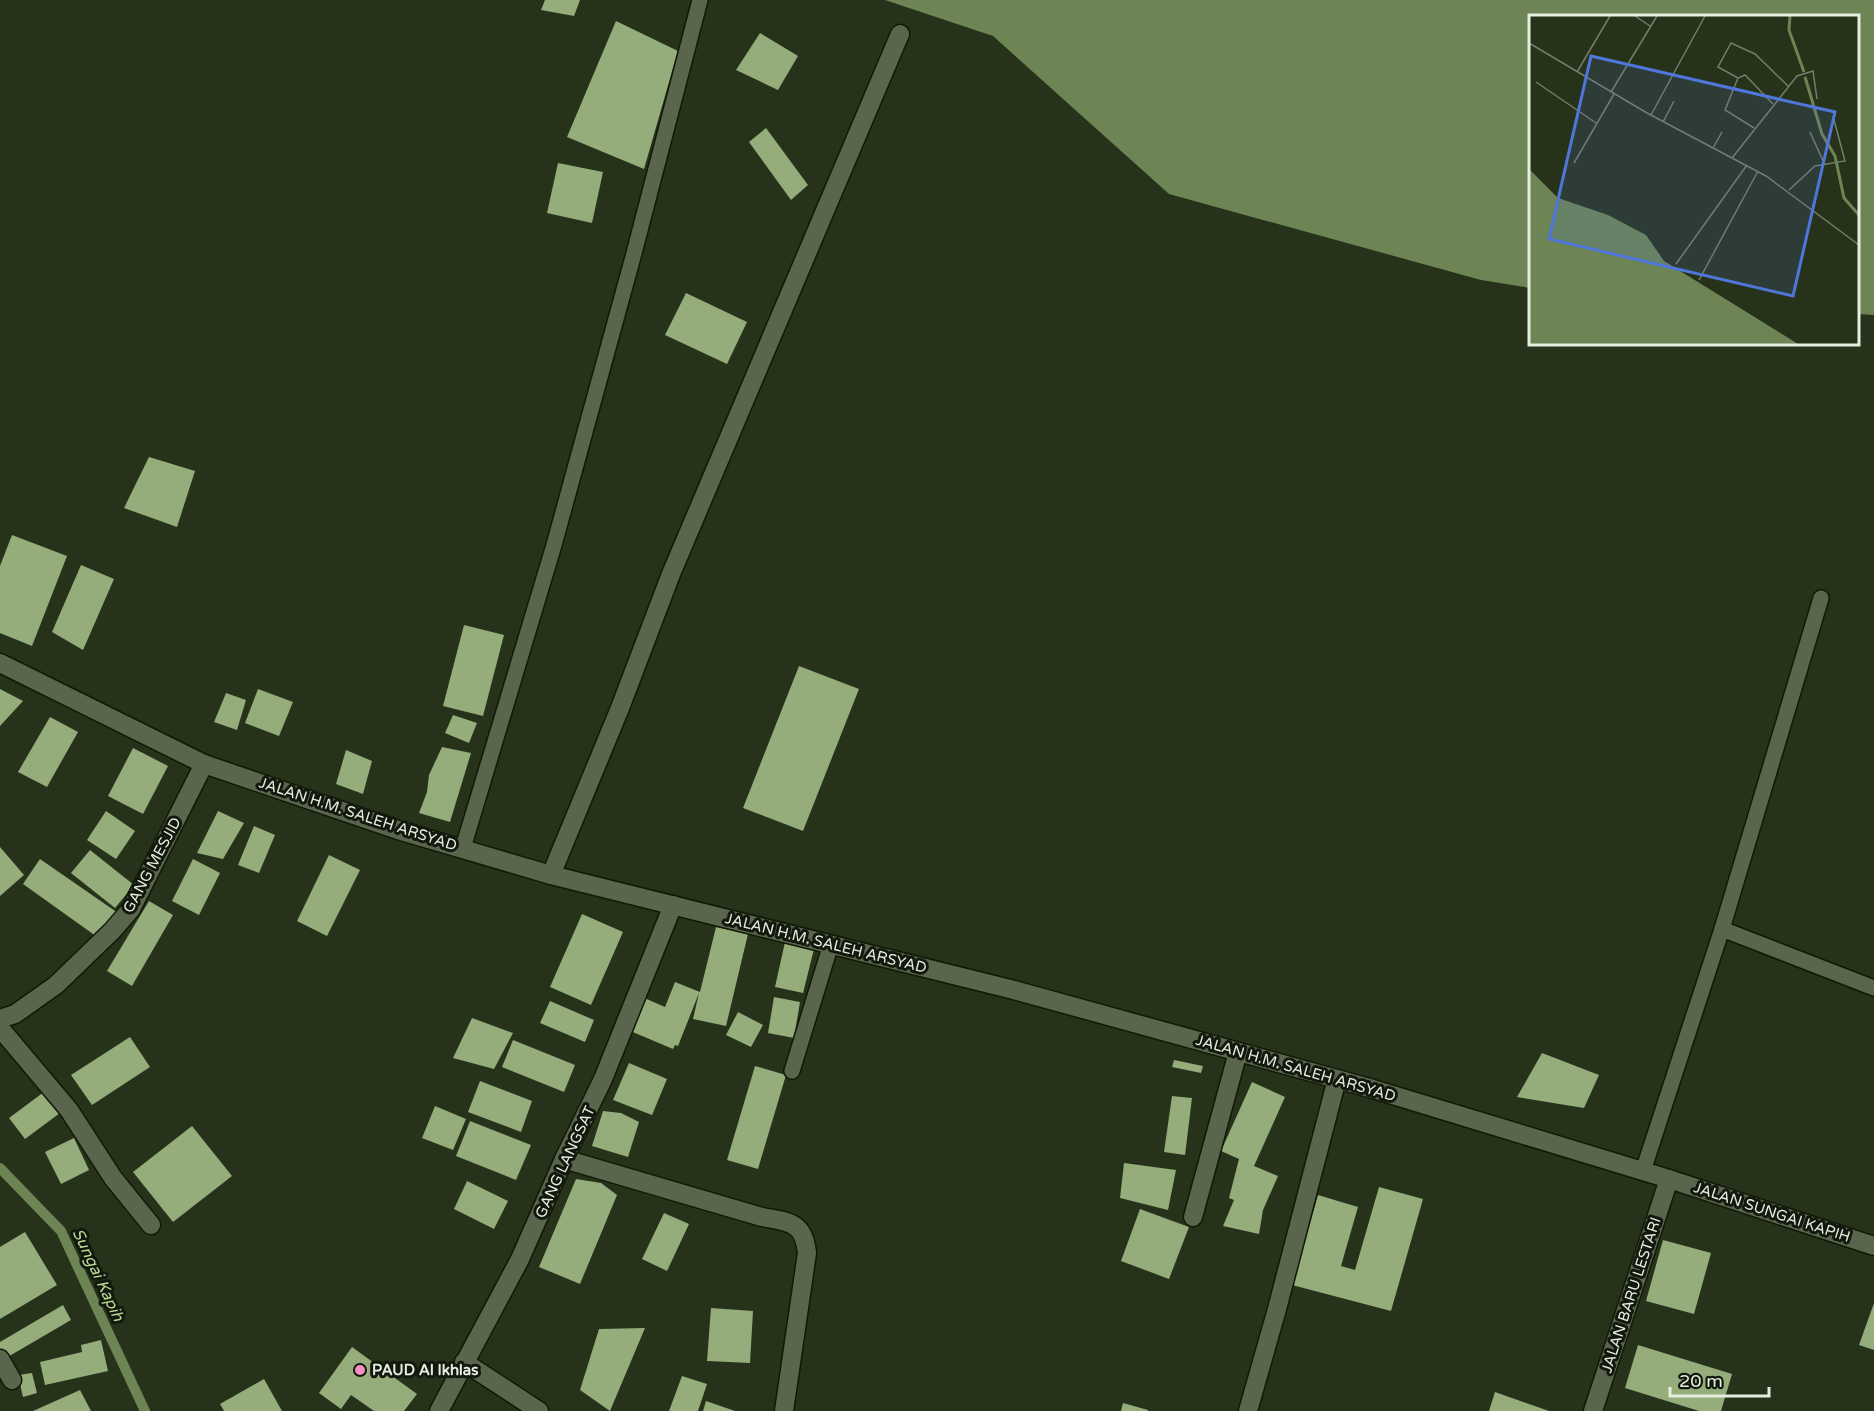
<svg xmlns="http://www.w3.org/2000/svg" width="1874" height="1411" font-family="'Varela Round',sans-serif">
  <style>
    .water { fill: #6d8454 }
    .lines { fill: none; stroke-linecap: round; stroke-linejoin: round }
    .stream { stroke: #6d8454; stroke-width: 10 }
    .building { fill: #94ad7b }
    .lane-casing { stroke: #101904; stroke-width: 18 }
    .street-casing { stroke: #101904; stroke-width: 21 }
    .secondary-casing { stroke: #101904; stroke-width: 21 }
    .lane { stroke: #59654c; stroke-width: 15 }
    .street { stroke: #59654c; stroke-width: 18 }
    .secondary { stroke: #59654c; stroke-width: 18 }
    .poi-dot { fill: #fb8fc5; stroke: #13180e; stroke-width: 2 }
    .labels { text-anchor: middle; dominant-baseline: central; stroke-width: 6; stroke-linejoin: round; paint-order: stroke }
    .street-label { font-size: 15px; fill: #e5edde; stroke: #13180e }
    .poi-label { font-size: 15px; font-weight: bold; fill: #e5edde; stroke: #13180e; text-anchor: start }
    .water-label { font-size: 16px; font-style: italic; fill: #b9dc93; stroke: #13180e }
    .inset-river { fill: none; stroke: #6d8454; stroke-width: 3 }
    .inset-road { fill: none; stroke: #737d69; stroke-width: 1.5 }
    .view { fill: #4f76da; fill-opacity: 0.15; stroke: #4f76da; stroke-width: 3 }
    .inset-edge { fill: none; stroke: #e5edde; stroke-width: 3 }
  </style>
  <rect width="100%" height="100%" fill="#27321b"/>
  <path class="water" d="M 885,0 L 1874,0 L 1874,315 L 1858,314 L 1858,16 L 1530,16 L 1530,288 L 1481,280 L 1169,194 L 993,36 Z"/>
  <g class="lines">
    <path class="stream" d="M 0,1168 L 61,1231 L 145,1411"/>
  </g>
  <g class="building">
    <path d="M 545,0 L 580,0 L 574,16 L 541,10 Z"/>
    <path d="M 616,21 L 678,51 L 644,169 L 567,137 Z"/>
    <path d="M 760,33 L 798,56 L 778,90 L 736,70 Z"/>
    <path d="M 766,128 L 808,185 L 791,200 L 749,142 Z"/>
    <path d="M 558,163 L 603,172 L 592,223 L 547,213 Z"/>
    <path d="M 686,293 L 747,322 L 727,364 L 665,335 Z"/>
    <path d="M 149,457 L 195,471 L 177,527 L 124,508 Z"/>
    <path d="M 12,535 L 67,556 L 32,646 L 0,633 L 0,566 Z"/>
    <path d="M 81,565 L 114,579 L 83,650 L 52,632 Z"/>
    <path d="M 464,625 L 504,635 L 483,716 L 443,706 Z"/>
    <path d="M 799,666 L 859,689 L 803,831 L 743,808 Z"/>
    <path d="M 0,689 L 23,701 L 0,726 Z"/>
    <path d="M 258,689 L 293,702 L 279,736 L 245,723 Z"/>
    <path d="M 226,693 L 246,700 L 237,730 L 214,722 Z"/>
    <path d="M 453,715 L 477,723 L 469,743 L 445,733 Z"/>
    <path d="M 50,717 L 78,732 L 47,787 L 18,772 Z"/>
    <path d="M 442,747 L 471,753 L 450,822 L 419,813 L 427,792 L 429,775 Z"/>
    <path d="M 133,748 L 168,766 L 143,814 L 108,796 Z"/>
    <path d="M 346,750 L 372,761 L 363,794 L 336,784 Z"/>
    <path d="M 106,811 L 135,831 L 116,859 L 87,840 Z"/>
    <path d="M 218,811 L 244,823 L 223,859 L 197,853 Z"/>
    <path d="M 254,826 L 275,835 L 259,873 L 238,865 Z"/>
    <path d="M 0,847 L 24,875 L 0,896 Z"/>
    <path d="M 90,850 L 134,885 L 115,908 L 71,873 Z"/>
    <path d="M 329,855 L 360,870 L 327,936 L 297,921 Z"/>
    <path d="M 40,859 L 118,913 L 100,939 L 23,884 Z"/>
    <path d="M 193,859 L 220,873 L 199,915 L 172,901 Z"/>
    <path d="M 149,901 L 173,915 L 132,986 L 107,971 Z"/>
    <path d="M 582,914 L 623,932 L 591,1005 L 550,987 Z"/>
    <path d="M 716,927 L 748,934 L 726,1026 L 693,1019 L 699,993 L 678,1046 L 675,1045 L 673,1049 L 628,1030 L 642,997 L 665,1007 L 675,982 L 700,992 Z"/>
    <path d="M 785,942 L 814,949 L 803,993 L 775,987 Z"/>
    <path d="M 774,997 L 800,1002 L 794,1038 L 768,1033 Z"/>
    <path d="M 550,1001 L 594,1020 L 585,1042 L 540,1023 Z"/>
    <path d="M 738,1012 L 763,1025 L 751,1047 L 726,1035 Z"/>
    <path d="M 472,1018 L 513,1033 L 494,1069 L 453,1058 Z"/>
    <path d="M 130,1037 L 150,1067 L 92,1105 L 71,1075 Z"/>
    <path d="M 513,1040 L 575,1065 L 564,1092 L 502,1067 Z"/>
    <path d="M 1542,1053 L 1599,1075 L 1584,1108 L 1517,1097 Z"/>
    <path d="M 1174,1060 L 1203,1066 L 1201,1073 L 1172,1067 Z"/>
    <path d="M 629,1063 L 667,1079 L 652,1115 L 613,1100 Z"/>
    <path d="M 755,1066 L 786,1075 L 758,1169 L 727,1160 Z"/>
    <path d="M 480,1081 L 532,1101 L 521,1132 L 468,1112 Z"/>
    <path d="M 1252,1082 L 1285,1097 L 1254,1166 L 1278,1176 L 1263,1210 L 1259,1234 L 1223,1226 L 1234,1200 L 1229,1198 L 1239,1159 L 1221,1151 Z"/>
    <path d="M 48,1089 L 64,1110 L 25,1139 L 9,1118 Z"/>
    <path d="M 1172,1096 L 1192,1098 L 1185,1155 L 1164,1152 Z"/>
    <path d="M 435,1106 L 466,1119 L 453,1150 L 422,1138 Z"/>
    <path d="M 603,1111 L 621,1113 L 639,1122 L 628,1157 L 592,1146 Z"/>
    <path d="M 470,1121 L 531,1145 L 516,1180 L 456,1156 Z"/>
    <path d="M 192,1126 L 232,1176 L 173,1222 L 133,1172 Z"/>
    <path d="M 74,1138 L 89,1170 L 61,1184 L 45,1152 Z"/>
    <path d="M 1124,1163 L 1176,1170 L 1168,1210 L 1120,1198 Z"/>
    <path d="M 576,1179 L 601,1183 L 617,1195 L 580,1284 L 539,1267 Z"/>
    <path d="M 467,1181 L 508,1201 L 494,1229 L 454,1209 Z"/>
    <path d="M 1379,1187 L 1423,1199 L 1391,1311 L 1292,1285 L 1318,1195 L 1358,1207 L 1341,1266 L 1355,1270 Z"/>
    <path d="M 1140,1209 L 1189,1227 L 1169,1279 L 1121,1261 Z"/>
    <path d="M 664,1213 L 689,1224 L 667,1271 L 642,1259 Z"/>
    <path d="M 25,1232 L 57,1285 L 0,1319 L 0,1247 Z"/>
    <path d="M 1663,1240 L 1711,1253 L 1694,1314 L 1646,1301 Z"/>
    <path d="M 1874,1303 L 1874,1350 L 1859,1345 Z"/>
    <path d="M 63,1305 L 71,1320 L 6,1358 L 0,1349 L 0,1342 Z"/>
    <path d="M 711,1308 L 753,1311 L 750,1363 L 707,1361 Z"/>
    <path d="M 645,1328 L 610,1411 L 580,1390 L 599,1329 Z"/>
    <path d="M 101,1340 L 108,1371 L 45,1385 L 40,1362 L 82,1352 L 81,1345 Z"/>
    <path d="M 1638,1345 L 1732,1374 L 1721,1411 L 1699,1411 L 1625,1388 Z"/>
    <path d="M 352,1347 L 417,1394 L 404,1411 L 374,1411 L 351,1395 L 341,1409 L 319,1393 Z"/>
    <path d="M 32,1373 L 37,1393 L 23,1397 L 18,1375 Z"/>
    <path d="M 682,1376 L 707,1384 L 698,1411 L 669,1411 Z"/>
    <path d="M 264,1379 L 282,1411 L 224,1411 L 220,1404 Z"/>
    <path d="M 80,1390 L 91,1411 L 33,1411 Z"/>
    <path d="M 1495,1392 L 1549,1411 L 1489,1411 Z"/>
    <path d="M 706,1401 L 735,1411 L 703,1411 Z"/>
    <path d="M 1123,1403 L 1148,1410 L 1148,1411 L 1121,1411 Z"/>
  </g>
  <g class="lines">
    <defs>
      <g id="lane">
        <path d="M 463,848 L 554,545 L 633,257 L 700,0"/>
        <path d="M 1722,929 L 1874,988"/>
        <path d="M 792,1071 L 831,944"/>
        <path d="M 1643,1171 L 1722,929 L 1821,598"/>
      </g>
      <g id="street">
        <path d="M 551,875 L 620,708 L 671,574 L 900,34"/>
        <path d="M 0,1019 L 15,1014 L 56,985 L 112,931 L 131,909 L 204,764"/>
        <path d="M 0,1028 L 69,1110 L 113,1178 L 151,1225"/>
        <path d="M 564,1159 L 762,1217 C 788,1222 804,1221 807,1253 L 784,1411"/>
        <path d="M 1193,1217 L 1238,1052"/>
        <path d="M 0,1359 L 12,1380"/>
        <path d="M 464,1362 L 539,1411"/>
        <path d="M 439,1411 L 520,1259 L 564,1159 L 603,1079 L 673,905"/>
        <path d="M 1248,1411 L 1277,1309 L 1337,1079"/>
        <path d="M 1593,1411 L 1669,1179"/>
      </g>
      <path id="secondary" d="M 0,663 L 204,764 L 398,830 L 551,875 L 1014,990 L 1373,1089 L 1669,1179 L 1874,1246"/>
    </defs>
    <use href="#lane" class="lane-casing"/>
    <use href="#street" class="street-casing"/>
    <use href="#secondary" class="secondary-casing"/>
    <use href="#lane" class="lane"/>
    <use href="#street" class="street"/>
    <use href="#secondary" class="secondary"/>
  </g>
  <circle class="poi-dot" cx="360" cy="1370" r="6"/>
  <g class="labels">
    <g class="street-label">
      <text transform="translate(358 814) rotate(18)">JALAN H.M. SALEH ARSYAD</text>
      <text transform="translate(152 865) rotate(-62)">GANG MESJID</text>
      <text transform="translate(826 943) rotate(14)">JALAN H.M. SALEH ARSYAD</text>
      <text transform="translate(1296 1068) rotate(16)">JALAN H.M. SALEH ARSYAD</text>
      <text transform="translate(565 1162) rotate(-65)">GANG LANGSAT</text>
      <text transform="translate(1772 1212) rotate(18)">JALAN SUNGAI KAPIH</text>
      <text transform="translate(1631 1295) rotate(-72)">JALAN BARU LESTARI</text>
    </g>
    <g class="poi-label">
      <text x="372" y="1370">PAUD Al Ikhlas</text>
    </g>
    <g class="water-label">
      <text transform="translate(98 1275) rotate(65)">Sungai Kapih</text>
    </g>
  </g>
  <g transform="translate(1529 15)">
    <rect width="330" height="330" fill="#27321b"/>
    <path d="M 0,154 L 29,183 L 79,200 L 117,220 L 135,246 L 269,329 L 0,329 Z" fill="#6d8454"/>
    <path class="inset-river" d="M 261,1 L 260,15 L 275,57M 276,62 L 293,119 L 306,141 L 315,183 L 330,200"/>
    <path class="inset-road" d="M 106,1 L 121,11M 0,28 L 118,98 L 237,161 L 330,230M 48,57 L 81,1M 209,63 L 189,52 L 202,28 L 226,39 L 259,71M 7,67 L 67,108M 82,77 L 128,1M 122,100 L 176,1M 134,107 L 145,86M 225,113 L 196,95 L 209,63 L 216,60 L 244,89M 281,117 L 295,148M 184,133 L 193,117M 203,143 L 268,61 L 284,56 L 288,84M 45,148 L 85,79M 260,175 L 286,151 L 316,146 L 304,101M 147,249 L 218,150M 170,265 L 229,156"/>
    <path class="view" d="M 62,41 L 306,97 L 264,281 L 20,224 Z"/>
    <rect width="330" height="330" class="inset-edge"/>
  </g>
  <path d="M1670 1387v9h99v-9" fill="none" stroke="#e5edde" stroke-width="3"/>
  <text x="1679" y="1387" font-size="18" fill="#e5edde" stroke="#13180e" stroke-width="4.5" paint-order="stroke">20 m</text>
</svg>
